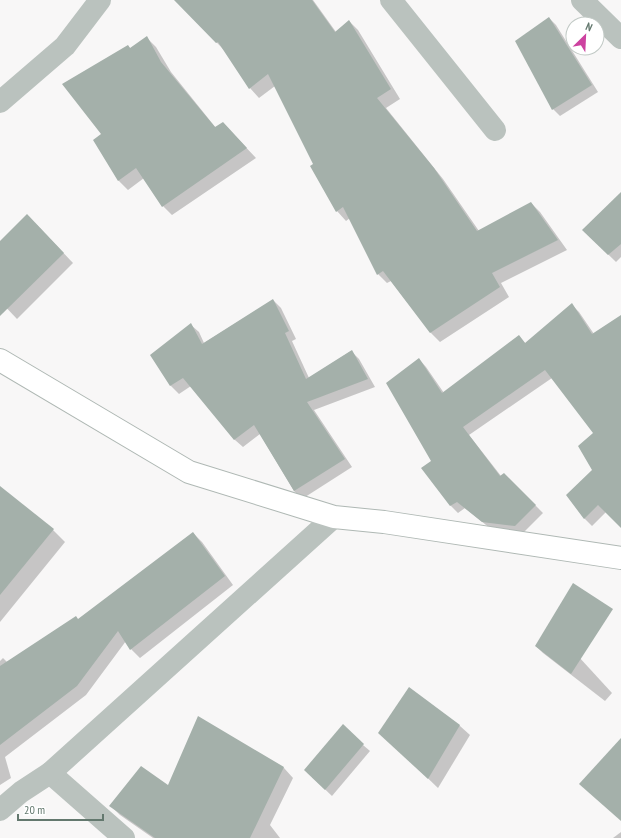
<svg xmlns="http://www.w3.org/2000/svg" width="621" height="838" font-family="'PT Sans Narrow',sans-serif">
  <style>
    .shadow { fill: #0003 }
    .building { fill: #a4b0aa }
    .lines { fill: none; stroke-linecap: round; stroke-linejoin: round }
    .secondary-casing { stroke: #afb8b4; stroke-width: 24 }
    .street { stroke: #bac2be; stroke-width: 22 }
    .secondary { stroke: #fff; stroke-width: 22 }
  </style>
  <rect width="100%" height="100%" fill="#f8f7f7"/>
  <g class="shadow">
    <path d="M 179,0 L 313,0 L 336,32 L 349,21 L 358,30 L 400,99 L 386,108 L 443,179 L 479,231 L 531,203 L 540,212 L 567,250 L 501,283 L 509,297 L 440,342 L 431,333 L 391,281 L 387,283 L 378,274 L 350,218 L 346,221 L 337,211 L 275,86 L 259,98 L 250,88 L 225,51 L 177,2 Z"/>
    <path d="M 549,18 L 556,25 L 598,92 L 560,116 L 553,109 Z"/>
    <path d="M 147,38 L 156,47 L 171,72 L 216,128 L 223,123 L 256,158 L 172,215 L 163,206 L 144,178 L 128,190 L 119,181 L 95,140 L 102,135 L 128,46 L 131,49 Z"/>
    <path d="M 621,193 L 621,257 L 616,262 L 583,230 Z"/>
    <path d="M 37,225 L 73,263 L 17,319 L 0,301 L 0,242 Z"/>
    <path d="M 273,300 L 281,308 L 296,339 L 292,341 L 309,378 L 351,351 L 359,359 L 375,387 L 314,410 L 352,467 L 302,499 L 294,491 L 260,434 L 243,447 L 235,440 L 191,386 L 179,394 L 171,386 L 151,355 L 191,325 L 199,332 L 204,343 Z"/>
    <path d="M 572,305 L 579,312 L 594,334 L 621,316 L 621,527 L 606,512 L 592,526 L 584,518 L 594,471 L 594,433 L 552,378 L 469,435 L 501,476 L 504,474 L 543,513 L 523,533 L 491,529 L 465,508 L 458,513 L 451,506 L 422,468 L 432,462 L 419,359 L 426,367 L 444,393 L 519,336 L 526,344 Z"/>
    <path d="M 0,487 L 53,530 L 65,542 L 0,622 Z"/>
    <path d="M 193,533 L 202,542 L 233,585 L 140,658 L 131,649 L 126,641 L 86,695 L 5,757 L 11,778 L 0,785 L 0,661 L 3,658 L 7,662 L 78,620 Z"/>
    <path d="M 556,632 L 612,693 L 605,701 L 543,653 L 536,646 Z"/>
    <path d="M 409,688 L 460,726 L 470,735 L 438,788 L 390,742 Z"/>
    <path d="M 199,718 L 284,768 L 293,778 L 270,825 L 280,838 L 153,838 L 120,815 L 111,806 L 169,787 Z"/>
    <path d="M 363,745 L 370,751 L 332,796 L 312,777 Z"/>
    <path d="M 621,832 L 621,838 L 613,838 Z"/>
  </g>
  <g class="building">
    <path d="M 174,0 L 312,0 L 335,32 L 349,20 L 391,89 L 377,98 L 434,168 L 477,231 L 531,202 L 558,240 L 492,273 L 500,287 L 430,333 L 383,271 L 377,275 L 343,207 L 336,212 L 310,166 L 313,164 L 268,74 L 249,89 L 218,42 L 216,43 Z"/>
    <path d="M 549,17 L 592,85 L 552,110 L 515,41 Z"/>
    <path d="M 147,36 L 161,62 L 215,127 L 223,122 L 247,148 L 162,207 L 136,168 L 118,181 L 93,140 L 101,134 L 62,84 L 128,45 L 130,48 Z"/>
    <path d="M 621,192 L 621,244 L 608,255 L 582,230 Z"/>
    <path d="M 27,214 L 64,253 L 0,316 L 0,241 Z"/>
    <path d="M 273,299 L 289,331 L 285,333 L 306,379 L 352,350 L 368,379 L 307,402 L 345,459 L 294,491 L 254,425 L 234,440 L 183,378 L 170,386 L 150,355 L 191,323 L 202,344 Z"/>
    <path d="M 572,303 L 592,334 L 621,315 L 621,528 L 598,505 L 584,519 L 566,495 L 592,470 L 578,446 L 593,433 L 545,370 L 463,427 L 500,476 L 504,473 L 536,505 L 515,526 L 482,522 L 457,502 L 450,506 L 421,468 L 431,461 L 386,383 L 419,358 L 442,393 L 519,335 L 525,343 Z"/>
    <path d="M 0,486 L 54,529 L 0,595 Z"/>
    <path d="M 193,532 L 225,576 L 130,650 L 118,631 L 77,686 L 0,745 L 0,666 L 76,616 L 78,619 Z"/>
    <path d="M 573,583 L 613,609 L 571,674 L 535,646 Z"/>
    <path d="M 409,687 L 460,725 L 428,779 L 378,733 Z"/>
    <path d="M 198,716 L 284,767 L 250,838 L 155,838 L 109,806 L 141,766 L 168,785 Z"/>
    <path d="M 343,724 L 364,744 L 325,790 L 304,770 Z"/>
    <path d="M 621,738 L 621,821 L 579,784 Z"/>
  </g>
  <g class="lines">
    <defs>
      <path id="secondary" d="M 0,360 L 189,472 L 334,517 L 384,522 L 621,558"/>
    </defs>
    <use href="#secondary" class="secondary-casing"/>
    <g class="street">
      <path d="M 391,0 L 495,130"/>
      <path d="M 582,0 L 621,38"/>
      <path d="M 0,102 L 65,46 L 100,0"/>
      <path d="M 50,773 L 124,838"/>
      <path d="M 0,810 L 21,792 L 50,773 L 334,517"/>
    </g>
    <use href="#secondary" class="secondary"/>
  </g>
  <g transform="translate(585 36) rotate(24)"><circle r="19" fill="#ffffff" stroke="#c1c9c5"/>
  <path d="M0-3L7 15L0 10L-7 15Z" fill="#cd42a0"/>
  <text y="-6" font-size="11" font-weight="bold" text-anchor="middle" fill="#63786e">N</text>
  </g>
  <path d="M18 814v6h85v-6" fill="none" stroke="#63786e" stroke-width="2"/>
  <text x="24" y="814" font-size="12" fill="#63786e" stroke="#ffffff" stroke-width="3" paint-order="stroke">20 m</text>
</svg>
